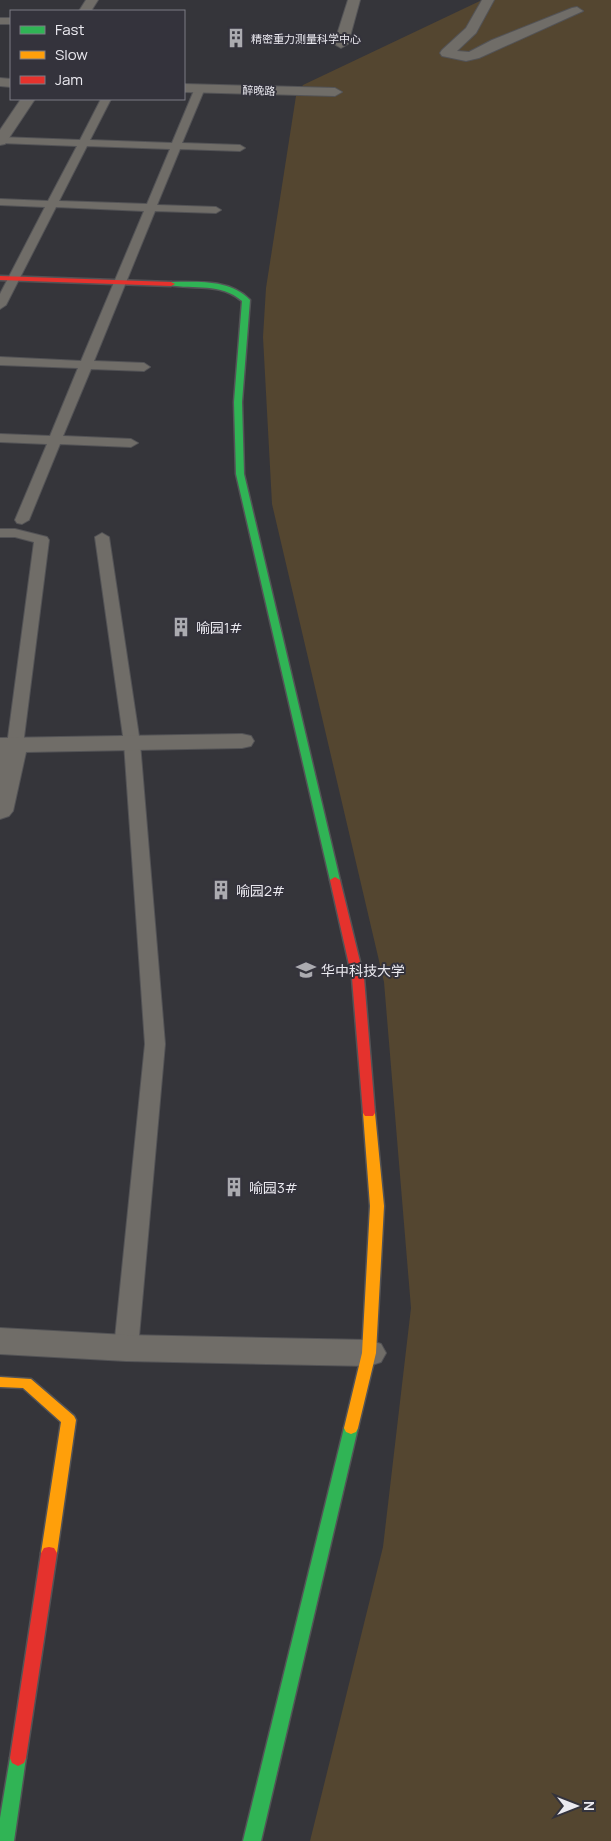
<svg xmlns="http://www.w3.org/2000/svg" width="611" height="1841" font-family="Manrope,'Noto Sans SC',sans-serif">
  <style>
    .green { fill: #544630 }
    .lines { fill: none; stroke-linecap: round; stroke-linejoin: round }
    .lane-casing { stroke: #535356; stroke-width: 2 }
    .street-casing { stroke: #535356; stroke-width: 2 }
    .fast-casing { stroke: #535356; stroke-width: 3 }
    .slow-casing { stroke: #535356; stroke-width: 3 }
    .jam-casing { stroke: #535356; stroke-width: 3 }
    .lane { fill: #706d68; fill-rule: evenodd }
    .street { fill: #706d68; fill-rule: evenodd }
    .fast { fill: #30b455; fill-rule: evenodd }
    .slow { fill: #ff9f0a; fill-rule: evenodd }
    .jam { fill: #e5322d; fill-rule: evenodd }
    .labels { text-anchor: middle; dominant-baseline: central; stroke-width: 4; stroke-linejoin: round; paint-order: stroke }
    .far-poi-label { font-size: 11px; fill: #ebeaf0; stroke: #34333c; text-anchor: start }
    .far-street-label { font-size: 11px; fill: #ebeaf0; stroke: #34333c }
    .poi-label { font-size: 14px; fill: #ebeaf0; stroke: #34333c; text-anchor: start }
  </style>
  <rect width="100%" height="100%" fill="#35353a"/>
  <path class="green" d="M 482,0 L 611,0 L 611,1841 L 310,1841 L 383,1547 L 411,1308 L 384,982 L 272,504 L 263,337 L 266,288 L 296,96 L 303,85 Z"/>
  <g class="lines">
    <defs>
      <g id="lane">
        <rect x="0" y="18" width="11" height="6"/>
        <path d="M 200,85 L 205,88 L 182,143 L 240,145 L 245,148 L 240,151 L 180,149 L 157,205 L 216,207 L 221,210 L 216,213 L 155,211 L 94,361 L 144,363 L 150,367 L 144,371 L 91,369 L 63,436 L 131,439 L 138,443 L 131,447 L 60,444 L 29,520 L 22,524 L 17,523 L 15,520 L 47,444 L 0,442 L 0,434 L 50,436 L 78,368 L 0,365 L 0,357 L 81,361 L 144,211 L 56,207 L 6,305 L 0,309 L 0,294 L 45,207 L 0,205 L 0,199 L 48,201 L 77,146 L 0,143 L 0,137 L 80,140 L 101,99 L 111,99 L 90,140 L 172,143 L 195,88 ZM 87,146 L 170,149 L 147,204 L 59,201 Z"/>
        <path d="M 0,529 L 15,529 L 47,537 L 49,540 L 23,745 L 21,749 L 9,749 L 7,745 L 34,542 L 15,537 L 0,537 Z"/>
        <path d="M 102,533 L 109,537 L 140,743 L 165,1044 L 138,1348 L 134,1354 L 126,1357 L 118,1354 L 114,1348 L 145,1044 L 124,743 L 95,537 Z"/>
      </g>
      <g id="street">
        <path d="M 86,0 L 98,0 L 91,11 L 79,11 Z"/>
        <path d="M 348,0 L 360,0 L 348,44 L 341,48 L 334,44 Z"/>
        <path d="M 482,0 L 494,0 L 476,33 L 457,51 L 469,52 L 492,40 L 572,8 L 577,7 L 583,11 L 479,58 L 466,61 L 442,56 L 440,53 L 442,50 L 466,28 Z"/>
        <path d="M 0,78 L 11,79 L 11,87 L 0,86 Z"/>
        <path d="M 184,84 L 335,88 L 342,92 L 335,96 L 184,92 Z"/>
        <path d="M 21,99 L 35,99 L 5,144 L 0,145 L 0,130 Z"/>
        <path d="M 242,734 L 251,736 L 254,741 L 251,746 L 242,748 L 26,752 L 13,811 L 9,816 L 0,819 L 0,738 Z"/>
        <path d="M 0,1328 L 126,1335 L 369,1340 L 381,1344 L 386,1353 L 381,1362 L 369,1366 L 126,1361 L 0,1354 Z"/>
      </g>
      <g id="fast">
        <path d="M 171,282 C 197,282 230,279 250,300 L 242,402 L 244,474 L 340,880 L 339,882 L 335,883 L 330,880 L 236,474 L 234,402 L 242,301 C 220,282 195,290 169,285 L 167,284 Z"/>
        <path d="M 351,1422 L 356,1424 L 358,1428 L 261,1841 L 243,1841 L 344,1428 L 346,1424 Z"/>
        <path d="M 18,1750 L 24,1753 L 26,1758 L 14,1841 L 0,1841 L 0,1818 L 10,1758 L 12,1753 Z"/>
      </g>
      <g id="slow">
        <path d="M 369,1109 L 373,1110 L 375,1113 L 384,1206 L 376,1353 L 358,1428 L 356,1432 L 351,1434 L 346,1432 L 344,1428 L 362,1353 L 370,1206 L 363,1113 L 365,1110 Z"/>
        <path d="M 0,1377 L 31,1379 L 74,1416 L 76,1420 L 57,1553 L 54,1558 L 49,1559 L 44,1558 L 41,1553 L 61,1422 L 23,1388 L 0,1387 Z"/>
      </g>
      <g id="jam">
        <path d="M 0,276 L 171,282 L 175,284 L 171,286 L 0,280 Z"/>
        <path d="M 335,877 L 340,880 L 364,978 L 375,1113 L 373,1116 L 365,1116 L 363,1113 L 352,978 L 330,880 Z"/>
        <path d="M 49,1547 L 54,1548 L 57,1553 L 26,1758 L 24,1763 L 18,1766 L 12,1763 L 10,1758 L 41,1553 L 44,1548 Z"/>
      </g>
    </defs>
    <use href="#lane" class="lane-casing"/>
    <use href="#street" class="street-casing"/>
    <use href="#fast" class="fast-casing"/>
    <use href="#slow" class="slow-casing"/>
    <use href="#jam" class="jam-casing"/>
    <use href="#lane" class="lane"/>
    <use href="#street" class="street"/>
    <use href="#fast" class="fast"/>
    <use href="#slow" class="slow"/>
    <use href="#jam" class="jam"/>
  </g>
  <defs>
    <symbol id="building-bare" viewBox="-9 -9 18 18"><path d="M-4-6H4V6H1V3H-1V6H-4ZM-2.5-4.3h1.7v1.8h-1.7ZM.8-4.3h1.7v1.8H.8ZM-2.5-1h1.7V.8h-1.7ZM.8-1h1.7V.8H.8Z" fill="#ababb0" stroke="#34333c" stroke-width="2.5" paint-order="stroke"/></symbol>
    <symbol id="university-bare" viewBox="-9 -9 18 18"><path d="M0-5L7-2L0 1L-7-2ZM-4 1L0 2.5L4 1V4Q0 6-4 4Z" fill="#ababb0" stroke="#34333c" stroke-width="2.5" paint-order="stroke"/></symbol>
  </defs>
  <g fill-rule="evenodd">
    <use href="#building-bare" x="222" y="24" width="28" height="28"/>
    <use href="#building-bare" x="167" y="613" width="28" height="28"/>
    <use href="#building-bare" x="207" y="876" width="28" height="28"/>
    <use href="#university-bare" x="292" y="956" width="28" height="28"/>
    <use href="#building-bare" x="220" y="1173" width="28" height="28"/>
  </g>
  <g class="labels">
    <g class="far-poi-label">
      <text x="251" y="38">精密重力测量科学中心</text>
    </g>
    <g class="far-street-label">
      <text transform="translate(259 90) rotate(2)">醉晚路</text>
    </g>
    <g class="poi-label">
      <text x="196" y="627">喻园1#</text>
      <text x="236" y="890">喻园2#</text>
      <text x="321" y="970">华中科技大学</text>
      <text x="249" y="1187">喻园3#</text>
    </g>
  </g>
  <rect x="10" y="10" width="175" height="90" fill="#34333c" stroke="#7d7c84"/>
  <rect x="20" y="26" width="25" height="8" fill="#30b455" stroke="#7d7c84"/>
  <text x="55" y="35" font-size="15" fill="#ebeaf0">Fast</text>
  <rect x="20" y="51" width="25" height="8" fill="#ff9f0a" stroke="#7d7c84"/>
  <text x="55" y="60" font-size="15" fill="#ebeaf0">Slow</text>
  <rect x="20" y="76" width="25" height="8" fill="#e5322d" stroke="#7d7c84"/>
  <text x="55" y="85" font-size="15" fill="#ebeaf0">Jam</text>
  <g transform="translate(576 1806) rotate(90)" stroke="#34333c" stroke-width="4" paint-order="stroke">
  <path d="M0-4L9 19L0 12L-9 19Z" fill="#ebeaf0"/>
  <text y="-8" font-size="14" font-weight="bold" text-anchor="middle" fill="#ebeaf0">N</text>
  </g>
</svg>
